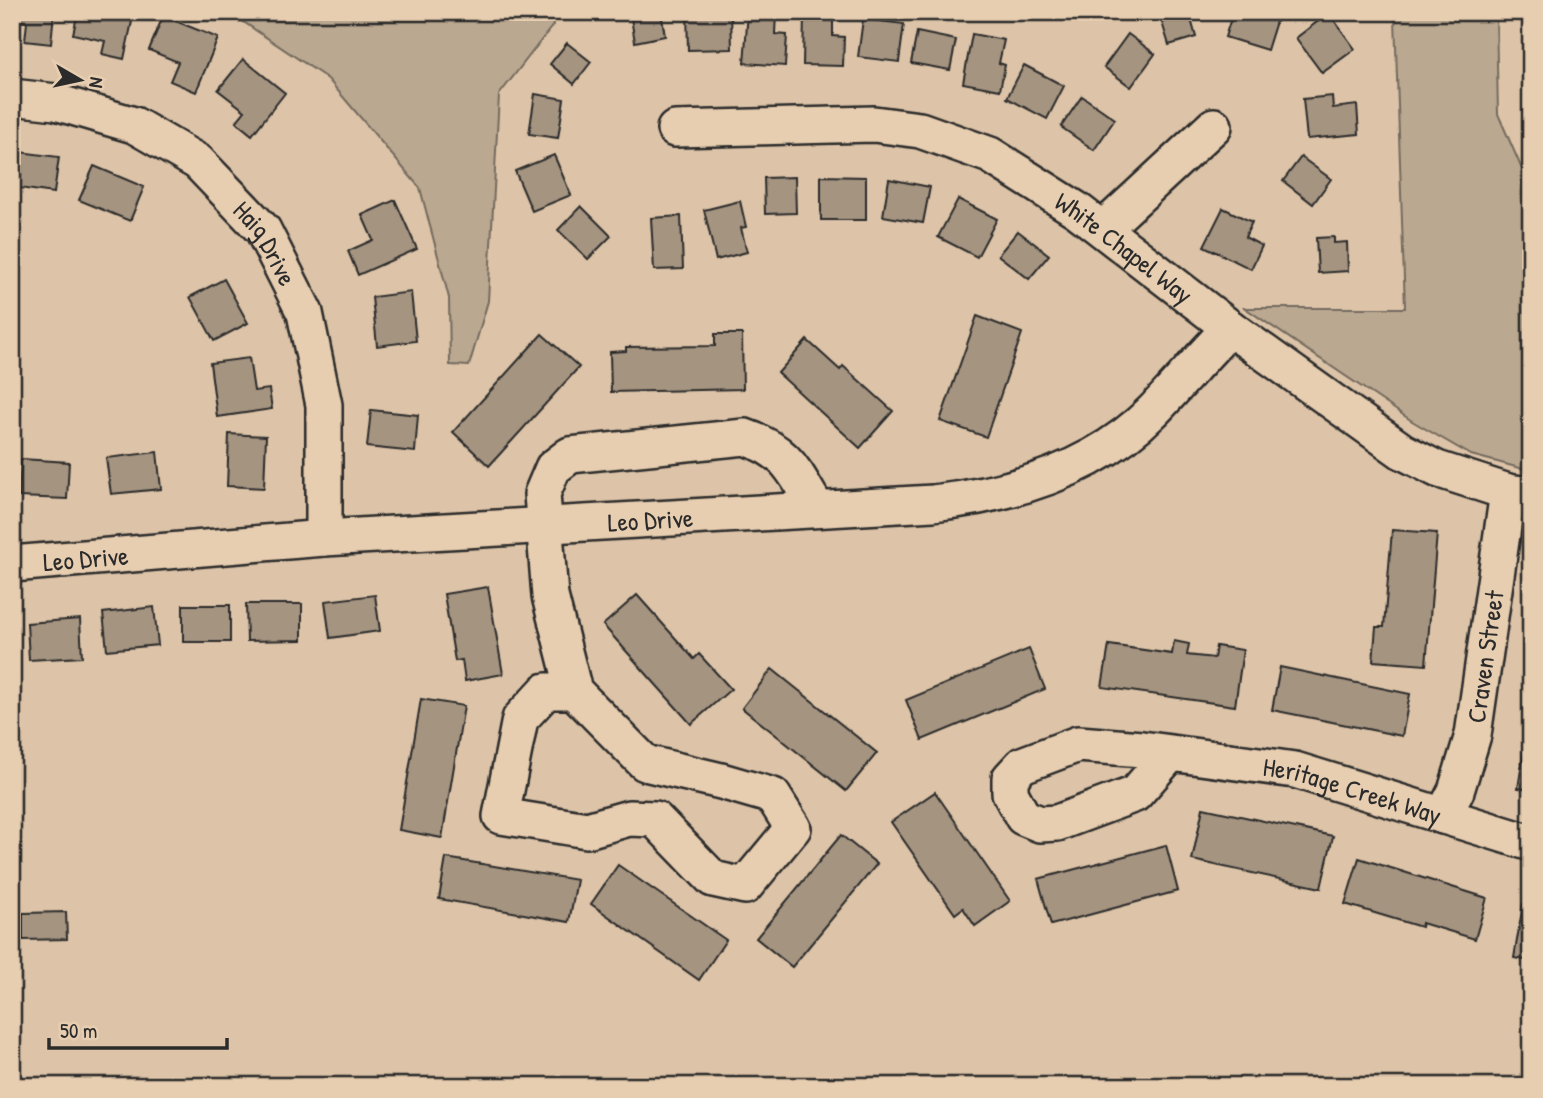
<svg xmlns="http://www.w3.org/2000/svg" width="1543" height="1098" font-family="'Patrick Hand',sans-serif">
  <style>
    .green { fill: #bba890; stroke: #736a5e; stroke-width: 2 }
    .building { fill: #a59480; stroke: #2b2b2b; stroke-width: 2 }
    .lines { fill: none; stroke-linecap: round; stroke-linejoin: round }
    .minor-casing { stroke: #2b2b2b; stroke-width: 40 }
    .minor { stroke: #e8ceb0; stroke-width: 35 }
    .labels { text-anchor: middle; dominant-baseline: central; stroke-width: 7; stroke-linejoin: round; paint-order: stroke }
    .street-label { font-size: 26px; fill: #2b2b2b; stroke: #e8ceb0 }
  </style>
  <rect width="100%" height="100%" fill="#ddc4a8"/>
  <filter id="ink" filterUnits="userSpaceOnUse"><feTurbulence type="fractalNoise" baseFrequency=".0143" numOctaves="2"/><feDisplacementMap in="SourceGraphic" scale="14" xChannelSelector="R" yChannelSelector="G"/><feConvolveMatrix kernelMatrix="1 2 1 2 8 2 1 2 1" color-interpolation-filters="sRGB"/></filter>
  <g filter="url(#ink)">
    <g class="green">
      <path d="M 220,12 L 551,12 L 553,25 L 499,95 L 488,301 L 469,366 L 450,365 L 449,298 L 420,188 L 328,79 L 245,23 Z"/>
      <path d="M 1385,12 L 1496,12 L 1498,114 L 1531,190 L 1531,471 L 1471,455 L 1412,421 L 1245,308 L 1405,308 L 1395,19 Z"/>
    </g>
    <g class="building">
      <path d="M 12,12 L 54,12 L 51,44 L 25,41 L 27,22 L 12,21 Z"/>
      <path d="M 78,12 L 134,12 L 124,59 L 102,54 L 105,41 L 73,34 Z"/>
      <path d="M 630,12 L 661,12 L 665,36 L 635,42 Z"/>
      <path d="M 687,12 L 731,12 L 732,49 L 688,50 Z"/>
      <path d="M 748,12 L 776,13 L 775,34 L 787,35 L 785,66 L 744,63 Z"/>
      <path d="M 1172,12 L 1189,12 L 1196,37 L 1169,45 L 1160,16 Z"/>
      <path d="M 1233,12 L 1270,12 L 1278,15 L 1267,50 L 1225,37 Z"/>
      <path d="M 804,13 L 833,13 L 833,36 L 844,37 L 843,66 L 803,65 Z"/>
      <path d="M 1329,13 L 1355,49 L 1322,73 L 1296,38 Z"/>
      <path d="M 163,16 L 218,38 L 196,92 L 170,81 L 178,62 L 149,50 Z"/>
      <path d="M 863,19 L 904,24 L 899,62 L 858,57 Z"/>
      <path d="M 917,32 L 956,40 L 950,70 L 911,63 Z"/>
      <path d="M 972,34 L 1004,40 L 999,63 L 1005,65 L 1000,90 L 963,83 Z"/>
      <path d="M 1128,34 L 1155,54 L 1131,87 L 1104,67 Z"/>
      <path d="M 567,43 L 591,62 L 574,84 L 550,64 Z"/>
      <path d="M 243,59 L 285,93 L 252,135 L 236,122 L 245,111 L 218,90 Z"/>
      <path d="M 1024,65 L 1064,86 L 1047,119 L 1007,98 Z"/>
      <path d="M 535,94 L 564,99 L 558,138 L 529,134 Z"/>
      <path d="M 1082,96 L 1115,119 L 1094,150 L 1061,127 Z"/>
      <path d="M 1332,96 L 1333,108 L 1357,105 L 1359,134 L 1307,139 L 1303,99 Z"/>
      <path d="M 12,151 L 59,157 L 54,193 L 12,187 Z"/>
      <path d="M 554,155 L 571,195 L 532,211 L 515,171 Z"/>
      <path d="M 1301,157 L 1331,179 L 1313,204 L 1283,181 Z"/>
      <path d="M 94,166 L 144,187 L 130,221 L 79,200 Z"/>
      <path d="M 821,176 L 866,177 L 866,220 L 821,220 Z"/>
      <path d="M 795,177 L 796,213 L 765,214 L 764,178 Z"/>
      <path d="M 889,179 L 930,187 L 923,223 L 883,216 Z"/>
      <path d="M 958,199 L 997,219 L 977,257 L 938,237 Z"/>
      <path d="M 395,200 L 417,249 L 358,275 L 348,251 L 373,240 L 362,215 Z"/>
      <path d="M 740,201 L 746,227 L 741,228 L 747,252 L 716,260 L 704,210 Z"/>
      <path d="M 581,206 L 611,236 L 588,259 L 558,230 Z"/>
      <path d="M 1223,208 L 1252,222 L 1245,237 L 1262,246 L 1251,269 L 1204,246 Z"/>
      <path d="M 681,216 L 683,269 L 654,270 L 651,218 Z"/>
      <path d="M 1018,231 L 1049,255 L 1029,279 L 998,255 Z"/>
      <path d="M 1334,237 L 1334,243 L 1347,242 L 1348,271 L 1318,273 L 1316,238 Z"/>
      <path d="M 224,279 L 248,323 L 214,341 L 190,297 Z"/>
      <path d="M 411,292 L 416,341 L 377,346 L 372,297 Z"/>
      <path d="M 977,316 L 1022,333 L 986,437 L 940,421 Z"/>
      <path d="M 542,334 L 579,367 L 489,466 L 453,432 Z"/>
      <path d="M 715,334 L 742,334 L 743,389 L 611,392 L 610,352 L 626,351 L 626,347 L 715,346 Z"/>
      <path d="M 807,340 L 840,370 L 843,366 L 893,411 L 860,448 L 778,373 Z"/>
      <path d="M 249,358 L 254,391 L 269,389 L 272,409 L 217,417 L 210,363 Z"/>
      <path d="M 371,410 L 418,415 L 415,452 L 367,447 Z"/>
      <path d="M 229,434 L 266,436 L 264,488 L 227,486 Z"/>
      <path d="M 157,452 L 161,489 L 111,494 L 106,458 Z"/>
      <path d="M 21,459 L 69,462 L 67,499 L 19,497 Z"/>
      <path d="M 1392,530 L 1437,533 L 1426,665 L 1373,661 L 1376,627 L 1384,627 Z"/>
      <path d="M 488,587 L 503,674 L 465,681 L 462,660 L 455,661 L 444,594 Z"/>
      <path d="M 375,595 L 380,631 L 330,638 L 325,601 Z"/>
      <path d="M 637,595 L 694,659 L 699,654 L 731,689 L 691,724 L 603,625 Z"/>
      <path d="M 246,604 L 302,604 L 302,640 L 247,641 Z"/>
      <rect x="183" y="605" width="47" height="37"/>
      <path d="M 154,607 L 158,645 L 107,650 L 103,613 Z"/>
      <path d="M 80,619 L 82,657 L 29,660 L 27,623 Z"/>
      <path d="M 1174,641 L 1189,644 L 1187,655 L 1214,658 L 1216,646 L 1243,650 L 1235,706 L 1102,687 L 1109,645 L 1172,654 Z"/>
      <path d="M 1029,649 L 1045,689 L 922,740 L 906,700 Z"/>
      <path d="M 1280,667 L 1410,694 L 1402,736 L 1272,710 Z"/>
      <path d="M 772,669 L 877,753 L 846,791 L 742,708 Z"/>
      <path d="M 421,699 L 464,706 L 442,838 L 399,830 Z"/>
      <path d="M 1525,745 L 1531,745 L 1531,790 L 1518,788 Z"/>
      <path d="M 935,792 L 1010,901 L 975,926 L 963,908 L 955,914 L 891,822 Z"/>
      <path d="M 1203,808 L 1333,836 L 1321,888 L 1192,860 Z"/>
      <path d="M 841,835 L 877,864 L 792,967 L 756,938 Z"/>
      <path d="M 1166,845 L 1178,891 L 1051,925 L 1038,879 Z"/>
      <path d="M 446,858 L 577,880 L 569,922 L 439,899 Z"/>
      <path d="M 1359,858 L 1487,898 L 1475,939 L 1422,923 L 1421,927 L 1345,904 Z"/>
      <path d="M 618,865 L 726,940 L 699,980 L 591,904 Z"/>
      <path d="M 1523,904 L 1531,905 L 1531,961 L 1514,958 Z"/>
      <path d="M 66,912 L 67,939 L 23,940 L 23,913 Z"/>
    </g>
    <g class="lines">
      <defs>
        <g id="minor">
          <path id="s1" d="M 12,97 L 56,102 L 134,125 L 198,162 L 263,230 L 305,313 L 324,405 L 324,538"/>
          <path id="s2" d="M 675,129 L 874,124 L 920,130 L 990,155 L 1077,210 L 1230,328 L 1402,451 L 1437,469 L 1508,492 L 1531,495"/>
          <path d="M 1103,229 L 1214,126"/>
          <path id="s3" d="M 12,564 L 324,538 L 933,503 C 1013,494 1096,469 1154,410 C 1180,383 1204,354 1230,328"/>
          <path d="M 574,691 L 546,691 L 520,719 L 501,816 L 587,830 L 629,818 L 655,819 L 713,879 L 745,886 L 793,828 L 773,796 L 721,781 L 645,763 L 574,691 L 550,596 L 542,494 L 553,468 L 570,455 L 745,437 C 789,452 794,472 817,509"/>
          <path id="s4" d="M 1171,753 L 1135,794 L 1057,823 L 1040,824 L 1023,817 L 1010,793 L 1010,778 L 1022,765 L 1078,744 L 1142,749 L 1295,770 L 1531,843"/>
          <path id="s5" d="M 1443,816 L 1456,791 L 1473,735 L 1508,492"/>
        </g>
      </defs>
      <use href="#minor" class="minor-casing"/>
      <use href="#minor" class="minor"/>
    </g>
  </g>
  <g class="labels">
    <g class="street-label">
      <text stroke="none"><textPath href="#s1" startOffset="306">Haig Drive</textPath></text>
      <text stroke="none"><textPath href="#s2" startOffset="483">White Chapel Way</textPath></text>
      <text stroke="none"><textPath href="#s3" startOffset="640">Leo Drive</textPath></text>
      <text stroke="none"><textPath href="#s3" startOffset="74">Leo Drive</textPath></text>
      <text stroke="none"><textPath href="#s5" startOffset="166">Craven Street</textPath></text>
      <text stroke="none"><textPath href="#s4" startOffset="572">Heritage Creek Way</textPath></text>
    </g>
  </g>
  <rect width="1543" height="1098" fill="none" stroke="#e8ceb0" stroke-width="42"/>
  <rect x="21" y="21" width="1501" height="1056" fill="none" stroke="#2b2b2b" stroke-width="2.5" filter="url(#ink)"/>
  <g transform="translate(80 80) rotate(99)" stroke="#e8ceb0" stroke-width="5" paint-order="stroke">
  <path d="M0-5L12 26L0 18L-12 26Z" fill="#2b2b2b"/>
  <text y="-10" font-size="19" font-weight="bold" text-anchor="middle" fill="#2b2b2b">N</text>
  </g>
  <path d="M49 1038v10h178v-10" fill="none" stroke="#2b2b2b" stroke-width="3.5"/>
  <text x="60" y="1038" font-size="21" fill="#2b2b2b" stroke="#e8ceb0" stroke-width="5" paint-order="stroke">50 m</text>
</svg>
